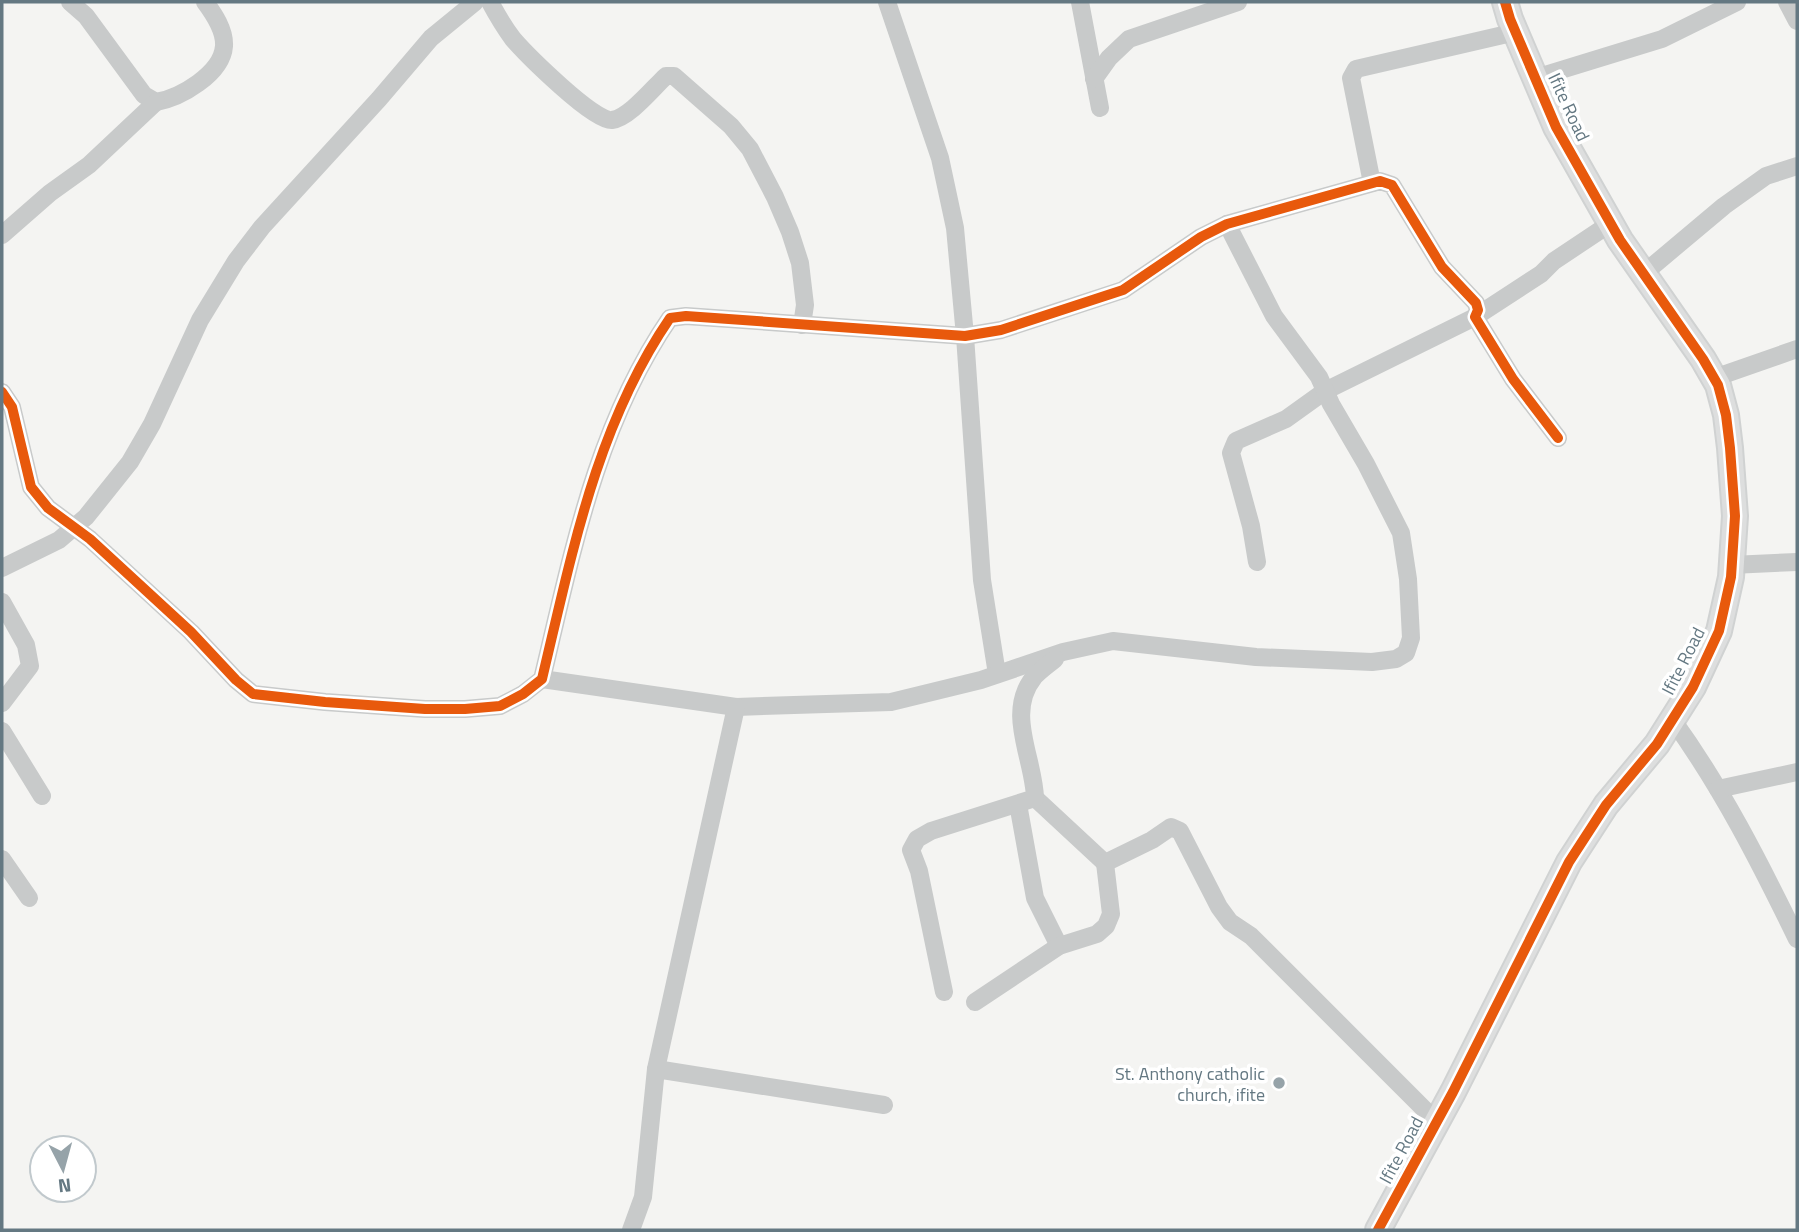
<svg xmlns="http://www.w3.org/2000/svg" width="1799" height="1232" font-family="'Titillium Web',sans-serif">
  <style>
    .lines { fill: none; stroke-linecap: round; stroke-linejoin: round }
    .secondary-casing { stroke: #d0d2d2; stroke-width: 28 }
    .street { stroke: #c8caca; stroke-width: 18 }
    .secondary { stroke: #dddede; stroke-width: 24 }
    .cycleway-casing { stroke: #fff; stroke-width: 15 }
    .cycleway { stroke: #e8590c; stroke-width: 10 }
    .poi-dot { fill: #96a3a9; stroke: #fff; stroke-width: 2.5 }
    .labels { text-anchor: middle; dominant-baseline: central; stroke-width: 7; stroke-linejoin: round; paint-order: stroke }
    .street-label { font-size: 18px; fill: #647882; stroke: #fff }
    .poi-label { font-size: 18px; fill: #647882; stroke: #fff; text-anchor: end }
  </style>
  <rect width="100%" height="100%" fill="#f4f4f2"/>
  <g class="lines">
    <defs>
      <path id="secondary" d="M 1378,1230 L 1453,1092 L 1569,862 L 1606,805 L 1657,744 L 1693,687 L 1719,631 L 1731,577 L 1735,516 L 1730,448 L 1726,415 L 1718,385 L 1703,359 L 1620,240 L 1556,127 L 1510,19 L 1505,2"/>
    </defs>
    <use href="#secondary" class="secondary-casing"/>
    <g class="street">
      <path d="M 70,2 L 86,16 L 144,95 L 156,102 C 180,98 222,74 224,46 C 225,30 214,14 205,2"/>
      <path d="M 490,2 C 497,15 504,27 513,39 C 526,54 595,123 612,120 C 629,118 653,88 666,76 L 674,76 L 731,126 L 750,149 L 775,197 L 790,232 L 800,263 L 805,305 L 802,325"/>
      <path d="M 887,2 L 940,158 L 955,228 L 965,336 L 982,580 L 997,674"/>
      <path d="M 1080,2 L 1100,108"/>
      <path d="M 1787,2 L 1797,21"/>
      <path d="M 1535,78 L 1662,39 L 1737,2"/>
      <path d="M 1094,79 L 1109,58 L 1129,39 L 1238,2"/>
      <path d="M 1372,183 L 1351,78 L 1356,69 L 1516,32"/>
      <path d="M 2,235 L 50,193 L 89,165 L 156,102"/>
      <path d="M 1643,274 L 1724,206 L 1766,176 L 1797,166"/>
      <path d="M 1714,378 L 1797,349"/>
      <path d="M 2,392 L 12,407 L 31,487 L 48,508 L 90,539 L 191,632 L 236,680 L 253,694 L 325,702 L 425,709 L 465,709 L 500,706 L 523,694 L 542,679 C 572,554 596,426 670,318 L 686,316 L 965,336 L 1001,330 L 1123,290 L 1201,237 L 1227,224 L 1380,181 L 1392,185 L 1442,267 L 1476,303 L 1478,310 L 1475,317 L 1513,379 L 1558,438"/>
      <path d="M 1257,562 L 1251,526 L 1231,453 L 1236,441 L 1286,419 L 1325,391 L 1475,317 L 1541,274 L 1554,261 L 1611,223"/>
      <path d="M 1731,565 L 1797,562"/>
      <path d="M 2,568 L 59,540 L 86,517 L 130,462 L 152,424 L 200,320 L 236,261 L 262,227 L 379,99 L 431,38 L 475,2"/>
      <path d="M 2,602 L 26,645 L 30,666 L 2,703"/>
      <path d="M 542,679 L 736,707 L 794,705 L 891,702 L 981,680 L 1063,652 L 1113,641 L 1256,657 L 1372,662 L 1396,659 L 1406,653 L 1411,638 L 1408,579 L 1401,533 L 1366,464 L 1331,404 L 1319,377 L 1274,316 L 1227,224"/>
      <path d="M 1672,719 C 1722,788 1760,863 1797,939"/>
      <path d="M 2,731 L 42,796"/>
      <path d="M 1718,789 L 1797,772"/>
      <path d="M 1035,798 L 1105,863"/>
      <path d="M 1018,804 L 1035,898 L 1059,946"/>
      <path d="M 2,859 L 29,898"/>
      <path d="M 944,992 L 919,871 L 911,850 L 917,839 L 931,831 L 1035,798 C 1034,758 1005,713 1034,677 C 1040,670 1049,664 1055,659"/>
      <path d="M 975,1002 L 1059,946 L 1097,934 L 1106,926 L 1111,914 L 1105,863 L 1152,840 L 1171,827 L 1180,831 L 1219,907 L 1230,922 L 1251,936 L 1437,1122"/>
      <path d="M 656,1069 L 884,1105"/>
      <path d="M 631,1230 L 643,1197 L 656,1069 L 736,707"/>
    </g>
    <use href="#secondary" class="secondary"/>
    <defs>
      <g id="cycleway">
        <path d="M 2,392 L 12,407 L 31,487 L 48,508 L 90,539 L 191,632 L 236,680 L 253,694 L 325,702 L 425,709 L 465,709 L 500,706 L 523,694 L 542,679 C 572,554 596,426 670,318 L 686,316 L 965,336 L 1001,330 L 1123,290 L 1201,237 L 1227,224 L 1380,181 L 1392,185 L 1442,267 L 1476,303 L 1478,310 L 1475,317 L 1513,379 L 1558,438"/>
        <path d="M 1378,1230 L 1453,1092 L 1569,862 L 1606,805 L 1657,744 L 1693,687 L 1719,631 L 1731,577 L 1735,516 L 1730,448 L 1726,415 L 1718,385 L 1703,359 L 1620,240 L 1556,127 L 1510,19 L 1505,2"/>
      </g>
    </defs>
    <use href="#cycleway" class="cycleway-casing"/>
    <use href="#cycleway" class="cycleway"/>
  </g>
  <circle class="poi-dot" cx="1279" cy="1083" r="7"/>
  <g class="labels">
    <g class="street-label">
      <text transform="translate(1569 107) rotate(65)">Ifite Road</text>
      <text transform="translate(1683 661) rotate(-63)">Ifite Road</text>
      <text transform="translate(1401 1150) rotate(-62)">Ifite Road</text>
    </g>
    <g class="poi-label">
      <text x="1265" y="1073">St. Anthony catholic<tspan x="1265" dy="21">church, ifite</tspan></text>
    </g>
  </g>
  <rect width="1799" height="1232" fill="none" stroke="#647882" stroke-width="7"/>
  <g transform="translate(63 1169) rotate(174)"><circle r="33" fill="#ffffff" stroke="#c1c9cd" stroke-width="2"/>
  <path d="M0-5L12 26L0 18L-12 26Z" fill="#96a3a9"/>
  <text y="-10" font-size="19" font-weight="bold" text-anchor="middle" fill="#647882">N</text>
  </g>
</svg>
